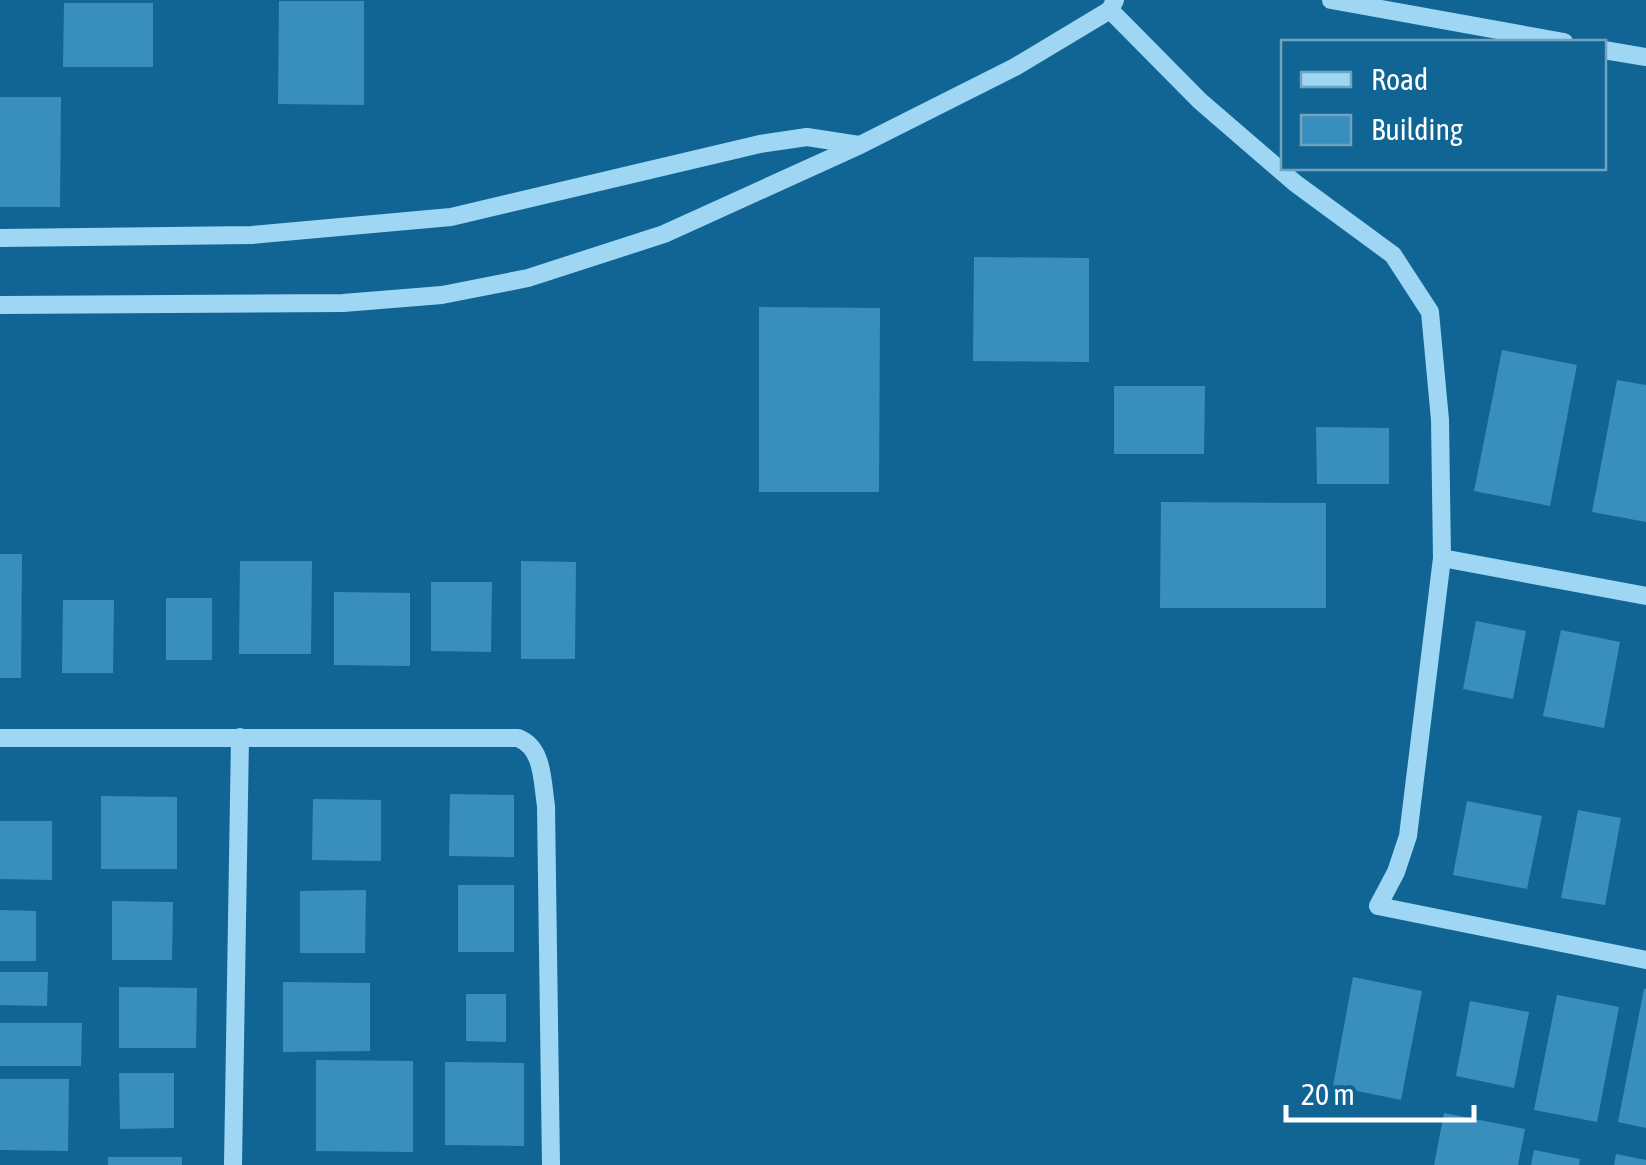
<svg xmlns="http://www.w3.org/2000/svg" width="1646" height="1165" font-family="'Asap Condensed',sans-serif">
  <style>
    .building { fill: #388fbe }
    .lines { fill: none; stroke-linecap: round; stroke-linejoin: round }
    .minor { stroke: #9ed6f4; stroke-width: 18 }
  </style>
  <rect width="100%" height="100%" fill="#106595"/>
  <g class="building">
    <path d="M 279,1 L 364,1 L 364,105 L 278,104 Z"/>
    <path d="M 64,3 L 153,3 L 153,67 L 63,67 Z"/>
    <path d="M 0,97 L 61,97 L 60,207 L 0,207 Z"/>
    <path d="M 974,257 L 1089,258 L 1089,362 L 973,361 Z"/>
    <path d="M 759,307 L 880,308 L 879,492 L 759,492 Z"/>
    <path d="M 1502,350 L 1577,365 L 1550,506 L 1474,491 Z"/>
    <path d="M 1617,380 L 1646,385 L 1646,522 L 1592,512 Z"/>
    <path d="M 1114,386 L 1205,386 L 1204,454 L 1114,454 Z"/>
    <path d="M 1316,427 L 1389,428 L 1389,484 L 1317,484 Z"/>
    <path d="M 1161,502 L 1326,503 L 1326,608 L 1160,608 Z"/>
    <path d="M 0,554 L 22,554 L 21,678 L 0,678 Z"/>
    <path d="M 240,561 L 312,561 L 311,654 L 239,654 Z"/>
    <path d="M 521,561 L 576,562 L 575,659 L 521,659 Z"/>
    <path d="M 431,582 L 492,582 L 491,652 L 431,651 Z"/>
    <path d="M 334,592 L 410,593 L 410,666 L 334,665 Z"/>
    <rect x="166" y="598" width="46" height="62"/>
    <path d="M 63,600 L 114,600 L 113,673 L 62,673 Z"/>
    <path d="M 1476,621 L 1526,631 L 1513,699 L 1463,689 Z"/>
    <path d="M 1561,630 L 1620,642 L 1604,728 L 1543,716 Z"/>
    <path d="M 450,794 L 514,795 L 514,857 L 449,856 Z"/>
    <path d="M 101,796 L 177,797 L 177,869 L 101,869 Z"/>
    <path d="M 313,799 L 381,800 L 381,861 L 312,860 Z"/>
    <path d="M 1467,801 L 1542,816 L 1527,889 L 1453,875 Z"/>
    <path d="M 1578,810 L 1621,818 L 1605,905 L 1561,898 Z"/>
    <path d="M 0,821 L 52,821 L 52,880 L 0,879 Z"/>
    <rect x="458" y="885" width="56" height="67"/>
    <path d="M 366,890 L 365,953 L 300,953 L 300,891 Z"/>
    <path d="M 112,901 L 173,902 L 172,960 L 112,960 Z"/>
    <path d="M 0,910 L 36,911 L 36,961 L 0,961 Z"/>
    <path d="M 0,972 L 48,972 L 47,1006 L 0,1005 Z"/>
    <path d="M 1353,977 L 1422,991 L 1401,1100 L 1333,1086 Z"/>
    <path d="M 283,982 L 370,983 L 370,1051 L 283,1052 Z"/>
    <path d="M 119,987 L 197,988 L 196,1048 L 119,1048 Z"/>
    <path d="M 1644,989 L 1646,989 L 1646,1128 L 1618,1122 Z"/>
    <path d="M 466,994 L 506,994 L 506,1042 L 466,1041 Z"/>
    <path d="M 1557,995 L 1619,1007 L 1597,1122 L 1534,1110 Z"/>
    <path d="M 1470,1001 L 1529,1012 L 1514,1088 L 1456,1076 Z"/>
    <path d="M 0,1023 L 82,1023 L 81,1066 L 0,1066 Z"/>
    <path d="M 316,1060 L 413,1061 L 413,1152 L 316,1151 Z"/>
    <path d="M 445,1062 L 524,1063 L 524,1146 L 445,1145 Z"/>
    <path d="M 119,1073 L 174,1073 L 174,1128 L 120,1129 Z"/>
    <path d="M 0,1079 L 69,1079 L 68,1151 L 0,1150 Z"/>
    <path d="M 1444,1113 L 1525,1129 L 1518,1165 L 1434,1165 Z"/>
    <path d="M 1534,1150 L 1580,1159 L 1579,1165 L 1531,1165 Z"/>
    <path d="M 1616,1154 L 1646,1160 L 1646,1165 L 1614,1165 Z"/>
    <rect x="108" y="1157" width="74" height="8"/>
  </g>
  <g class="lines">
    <g class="minor">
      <path d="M 1331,0 L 1564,42"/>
      <path d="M 1110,10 L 1200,101 L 1295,183 L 1393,255 L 1430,312 L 1440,420 L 1442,558 L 1408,836 L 1396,872 L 1378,906 L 1646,960"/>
      <path d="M 1604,50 L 1646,57"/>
      <path d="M 0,238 L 252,235 L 451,217 L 760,144 L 807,137 L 859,145"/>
      <path d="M 0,305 L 343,303 L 442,295 L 528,278 L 664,234 L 860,145 L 1015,67 L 1110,10 L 1115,0"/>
      <path d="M 1442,558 L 1646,596"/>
      <path d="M 0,738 L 518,738 C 544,748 542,782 546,806 L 551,1165"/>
      <path d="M 233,1165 L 240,737"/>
    </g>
  </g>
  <rect x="1281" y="40" width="325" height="130" fill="#106595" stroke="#70a3bf" stroke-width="2.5"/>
  <rect x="1301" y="72" width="50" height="15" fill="#9ed6f4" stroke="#70a3bf" stroke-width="2.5"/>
  <text x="1371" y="90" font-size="30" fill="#ffffff">Road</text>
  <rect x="1301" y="115" width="50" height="30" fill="#388fbe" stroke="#70a3bf" stroke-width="2.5"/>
  <text x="1371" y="140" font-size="30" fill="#ffffff">Building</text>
  <path d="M1286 1105v15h188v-15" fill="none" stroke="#ffffff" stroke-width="5"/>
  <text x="1301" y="1105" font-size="30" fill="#ffffff" stroke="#106595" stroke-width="8" paint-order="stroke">20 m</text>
</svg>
